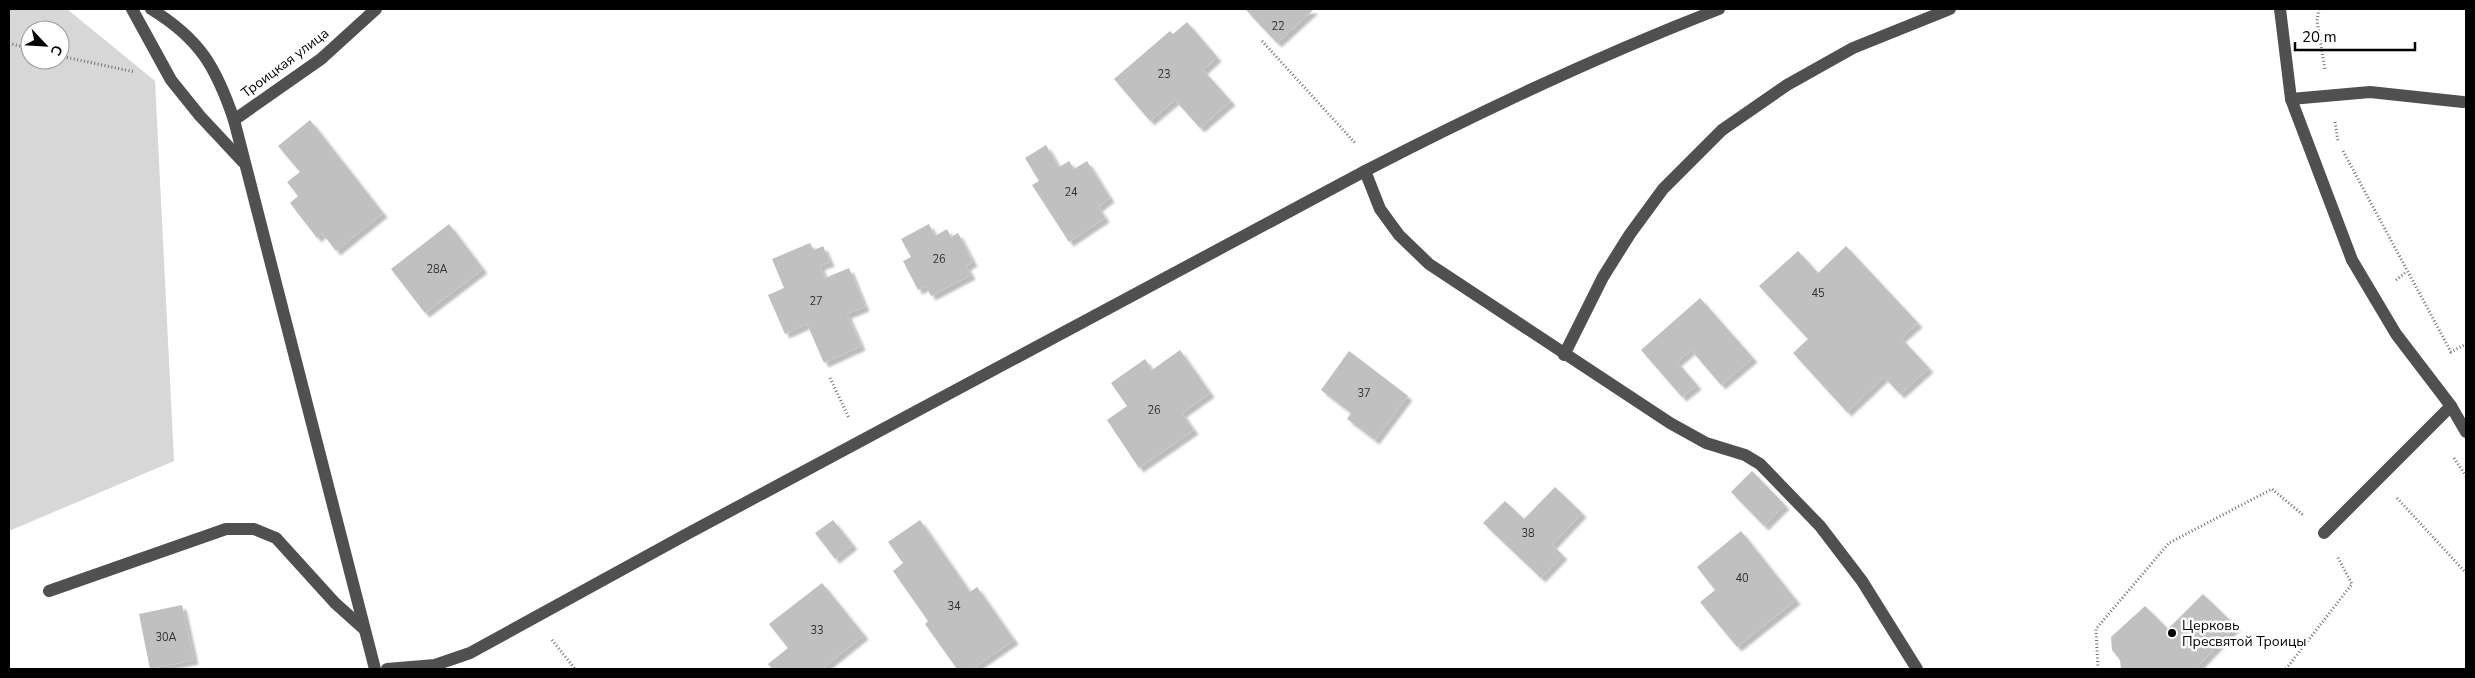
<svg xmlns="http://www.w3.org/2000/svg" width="2475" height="678" font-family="'Nunito Sans',sans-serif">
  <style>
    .green { fill: #d7d7d7; fill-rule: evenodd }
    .building { fill: #c0c0c0; filter: url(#shadow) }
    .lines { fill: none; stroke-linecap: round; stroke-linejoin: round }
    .path { stroke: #727272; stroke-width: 3; stroke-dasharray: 1 2.5; stroke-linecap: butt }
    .minor { stroke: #505050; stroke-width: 12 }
    .poi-dot { fill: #000; stroke: #fff; stroke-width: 2 }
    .labels { text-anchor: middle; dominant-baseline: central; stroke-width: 5; stroke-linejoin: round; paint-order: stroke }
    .number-label { font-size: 11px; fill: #303030 }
    .street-label { font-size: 14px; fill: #000; stroke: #fff }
    .poi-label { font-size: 14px; fill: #000; stroke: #fff; text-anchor: start }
  </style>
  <defs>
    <filter id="shadow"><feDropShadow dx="4.5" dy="4.5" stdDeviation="1" flood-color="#0004"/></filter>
  </defs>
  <rect width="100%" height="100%" fill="#fff"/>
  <path class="green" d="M 9,9 L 67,9 L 155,81 L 174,461 L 9,531 ZM 30,30 L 60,30 L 60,60 L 30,60 Z"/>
  <g class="building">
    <path d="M 1245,9 L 1314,9 L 1277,43 Z"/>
    <path d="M 1187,22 L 1217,57 L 1203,70 L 1231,101 L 1200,128 L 1175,100 L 1150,121 L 1114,79 L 1170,31 L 1173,34 Z"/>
    <path d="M 310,120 L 383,213 L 336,251 L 322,233 L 317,238 L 290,203 L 298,196 L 287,182 L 300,172 L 278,146 Z"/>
    <path d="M 1046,145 L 1059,167 L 1069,161 L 1074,169 L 1087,161 L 1110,198 L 1098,207 L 1105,218 L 1069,242 L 1032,185 L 1039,181 L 1025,158 Z"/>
    <path d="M 449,224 L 483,269 L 425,313 L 391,269 Z"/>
    <path d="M 929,224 L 935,236 L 947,229 L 951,237 L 958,233 L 973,262 L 966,266 L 971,275 L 931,296 L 926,286 L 918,290 L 903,261 L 911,257 L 901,239 Z"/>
    <path d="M 810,243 L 814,250 L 823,246 L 830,262 L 820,266 L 825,278 L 849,268 L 865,307 L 847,314 L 861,346 L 824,363 L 807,324 L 785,334 L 768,295 L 784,288 L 772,259 Z"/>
    <path d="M 1846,246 L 1918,323 L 1901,338 L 1929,368 L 1900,394 L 1884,377 L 1847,412 L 1793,353 L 1808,339 L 1759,286 L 1798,251 L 1818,273 Z"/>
    <path d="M 1700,298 L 1753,358 L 1721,385 L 1691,350 L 1677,362 L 1697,385 L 1682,397 L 1641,350 Z"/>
    <path d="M 1180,350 L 1210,393 L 1182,413 L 1194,430 L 1139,468 L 1107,420 L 1127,406 L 1111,383 L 1145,359 L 1152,370 Z"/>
    <path d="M 1349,351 L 1408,396 L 1375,440 L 1347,419 L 1351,413 L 1321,390 Z"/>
    <path d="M 1752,471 L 1785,505 L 1764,526 L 1731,492 Z"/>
    <path d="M 1555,487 L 1582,513 L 1552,545 L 1563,555 L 1541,578 L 1483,523 L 1505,501 L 1524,519 Z"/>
    <path d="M 833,520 L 853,545 L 835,559 L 815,533 Z"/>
    <path d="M 920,520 L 970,592 L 977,587 L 1014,640 L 972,669 L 957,669 L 925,624 L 928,621 L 893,571 L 903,563 L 888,542 Z"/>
    <path d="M 1741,531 L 1796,600 L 1737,647 L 1700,602 L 1715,590 L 1697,567 Z"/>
    <path d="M 822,583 L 864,635 L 822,669 L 772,669 L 768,664 L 788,648 L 769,624 Z"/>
    <path d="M 2203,594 L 2236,626 L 2197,667 L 2199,669 L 2121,669 L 2120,660 L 2112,650 L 2111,637 L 2145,606 L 2168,629 Z"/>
    <path d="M 182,605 L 194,660 L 150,669 L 139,614 Z"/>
  </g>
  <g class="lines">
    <g class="path">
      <path d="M 2319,9 L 2317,21 L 2325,70"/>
      <path d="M 1262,41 L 1356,144"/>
      <path d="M 9,43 L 30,49"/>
      <path d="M 60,56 L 135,72"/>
      <path d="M 2335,122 L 2338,141"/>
      <path d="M 2343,151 L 2451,352 L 2466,344"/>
      <path d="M 2396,280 L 2406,272"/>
      <path d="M 830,378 L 849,418"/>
      <path d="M 2454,458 L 2466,476"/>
      <path d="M 2397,498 L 2466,573"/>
      <path d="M 552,640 L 575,669"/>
      <path d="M 2098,669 L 2096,629 L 2169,543 L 2272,489 L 2303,515"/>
      <path d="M 2286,669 L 2352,584 L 2337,556"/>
    </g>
    <g class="minor">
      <path d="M 132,9 L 171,80 L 200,116 L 243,162"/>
      <path d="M 151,9 C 200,39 216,67 234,120 L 375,669"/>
      <path d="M 2280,9 L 2291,99 L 2352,260 L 2396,334 L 2451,406 L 2466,432"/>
      <path d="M 2291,99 L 2370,92 L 2463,102"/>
      <path d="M 234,120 L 321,59 L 376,9"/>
      <path d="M 1365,171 L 1380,209 L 1399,235 L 1429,264 L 1670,423 L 1706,443 L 1745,455 L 1760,464 L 1820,526 L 1862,581 L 1917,669"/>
      <path d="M 1564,355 L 1603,277 L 1630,234 L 1663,189 L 1722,130 L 1787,85 L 1853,48 L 1950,9"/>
      <path d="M 2324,533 L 2451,406"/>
      <path d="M 49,591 L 226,529 L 254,529 L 276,538 L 335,603 L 364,629"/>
      <path d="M 387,669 L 435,665 L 470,653 L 687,534 L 1365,171 C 1481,111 1598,56 1719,9"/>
    </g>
  </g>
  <circle class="poi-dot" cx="2172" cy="633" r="5"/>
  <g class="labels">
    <g class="number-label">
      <text x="1278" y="26">22</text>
      <text x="1164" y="74">23</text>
      <text x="1071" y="192">24</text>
      <text x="939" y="259">26</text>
      <text x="437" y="269">28А</text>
      <text x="1818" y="293">45</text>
      <text x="816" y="301">27</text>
      <text x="1364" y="393">37</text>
      <text x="1154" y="410">26</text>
      <text x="1528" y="533">38</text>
      <text x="1742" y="578">40</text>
      <text x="954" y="606">34</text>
      <text x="817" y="630">33</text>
      <text x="166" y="637">30А</text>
    </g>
    <g class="street-label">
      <text transform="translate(285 63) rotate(-37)">Троицкая улица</text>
    </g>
    <g class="poi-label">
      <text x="2182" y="625">Церковь<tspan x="2182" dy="16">Пресвятой Троицы</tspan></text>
    </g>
  </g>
  <rect width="2475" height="678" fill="none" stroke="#000000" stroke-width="20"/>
  <g transform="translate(45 45) rotate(115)"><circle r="24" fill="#ffffff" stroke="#999999"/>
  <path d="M0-4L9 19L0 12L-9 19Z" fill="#000000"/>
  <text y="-8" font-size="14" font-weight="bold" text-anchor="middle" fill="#000000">С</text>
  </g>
  <path d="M2295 42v8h120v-8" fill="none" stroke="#000000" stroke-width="2.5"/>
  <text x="2302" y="42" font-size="15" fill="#000000" stroke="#ffffff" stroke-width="4" paint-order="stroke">20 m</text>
</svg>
